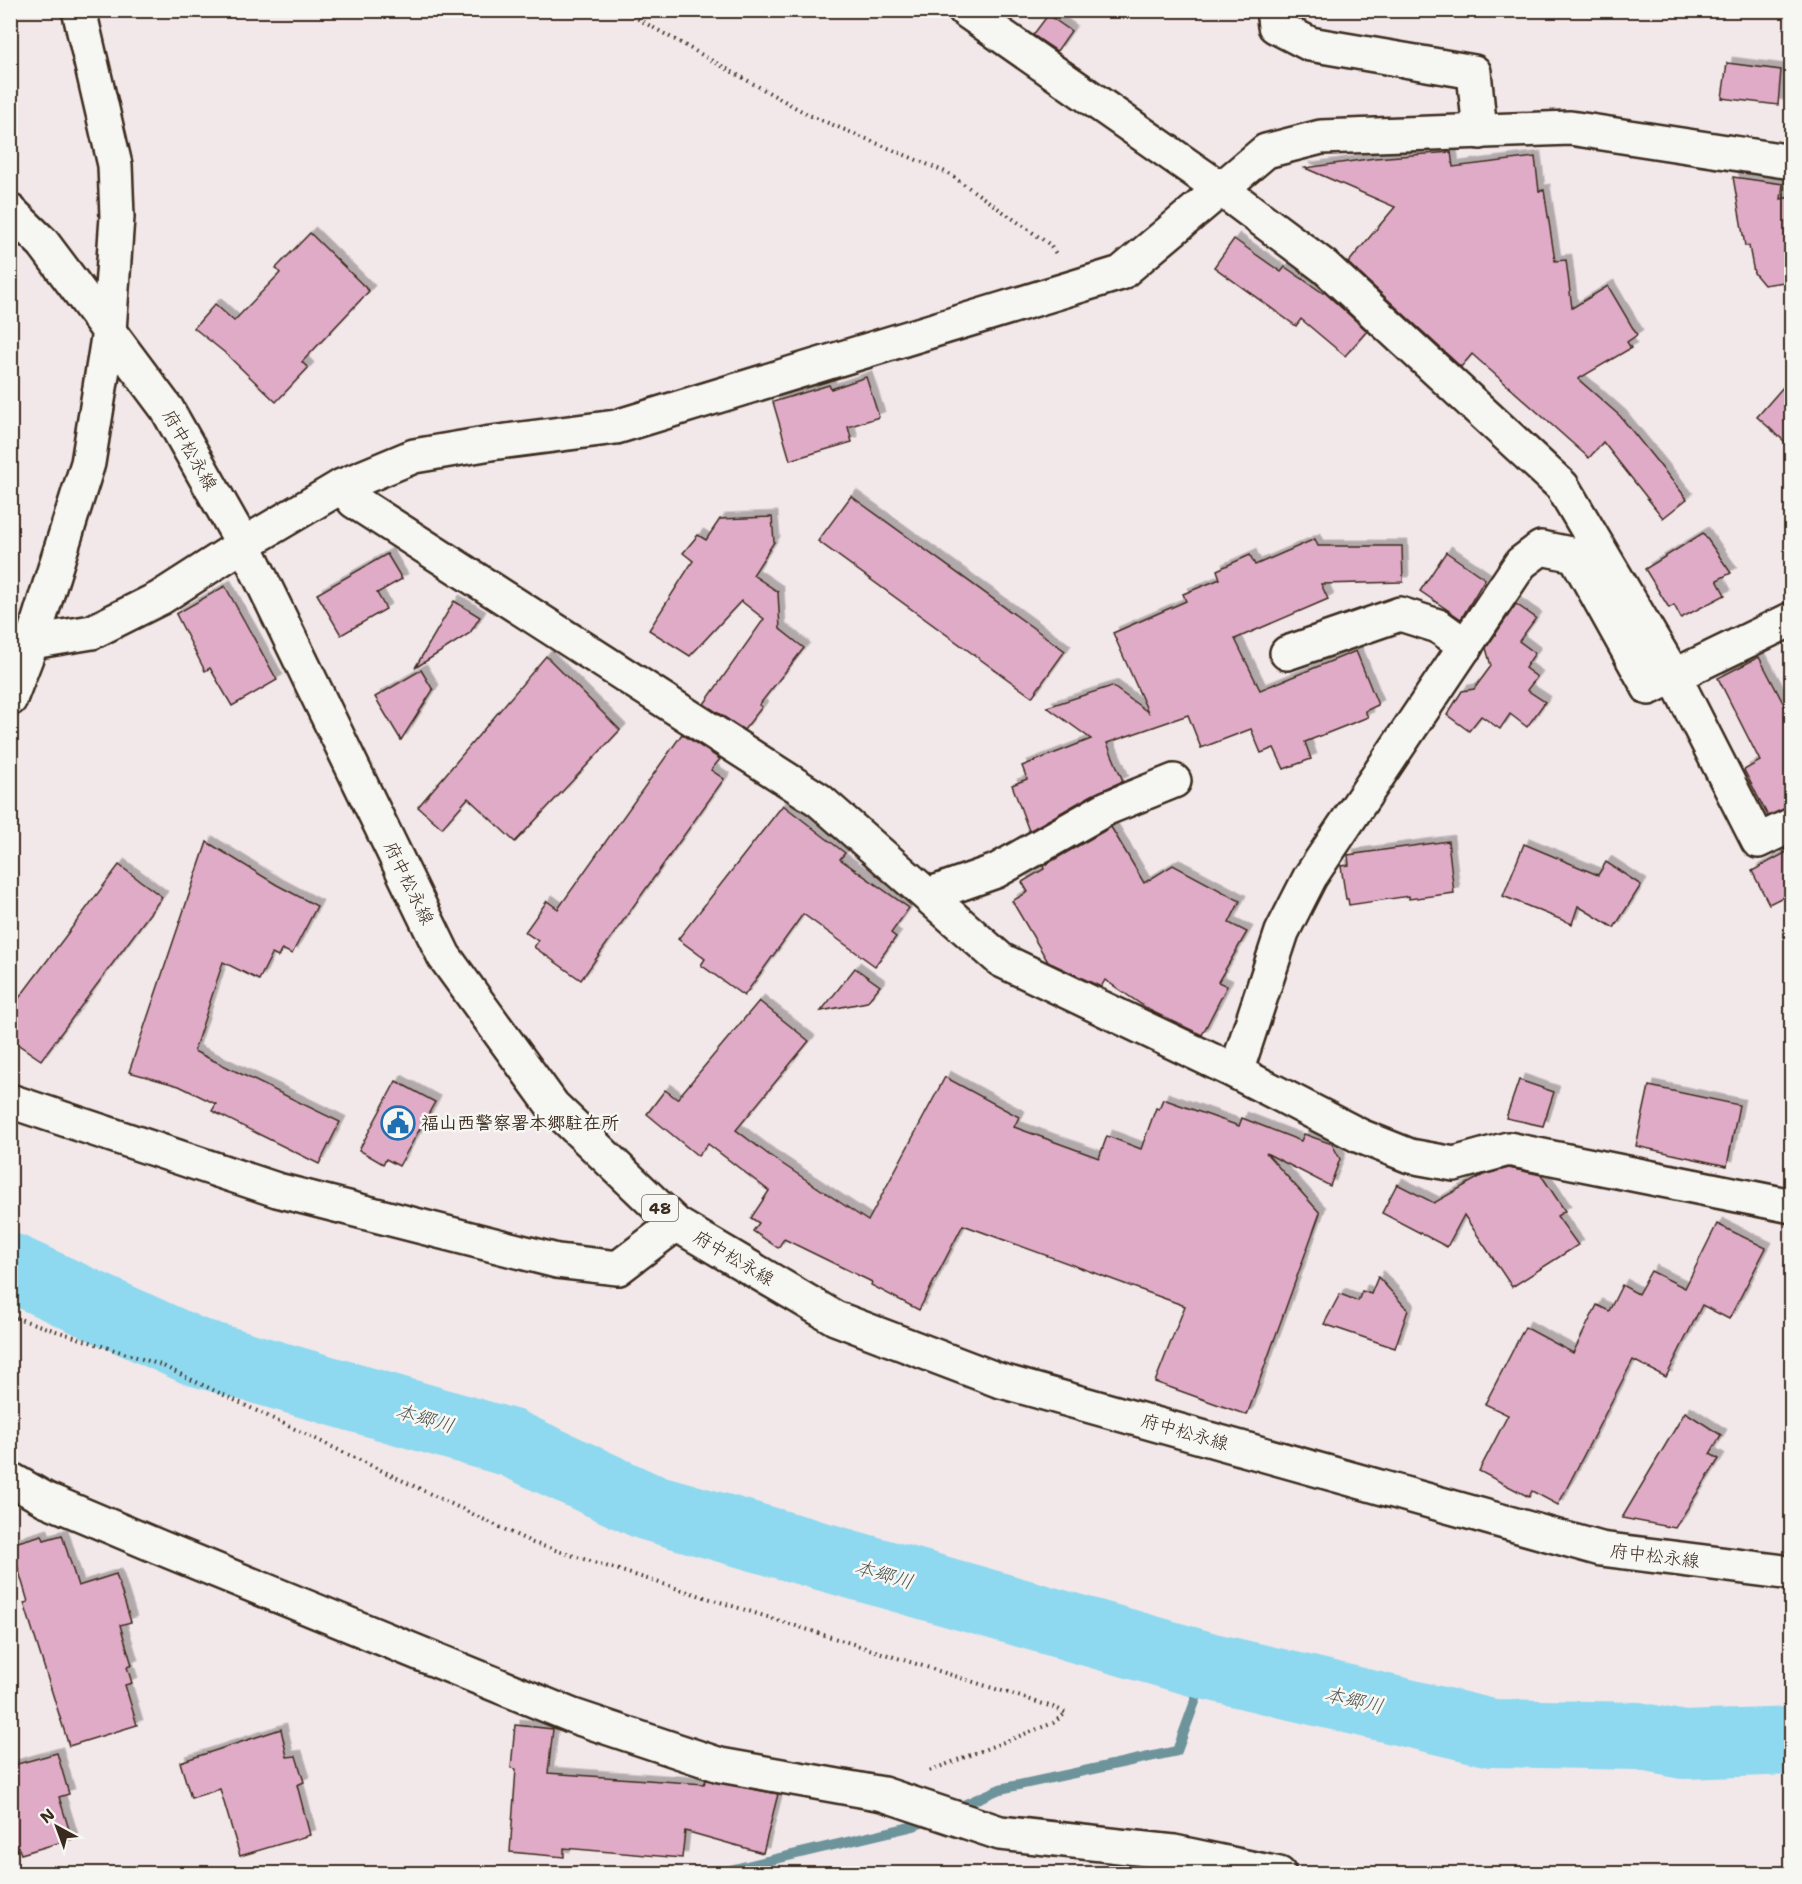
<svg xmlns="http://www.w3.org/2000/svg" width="1802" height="1884" font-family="'Shantell Sans','Klee One',sans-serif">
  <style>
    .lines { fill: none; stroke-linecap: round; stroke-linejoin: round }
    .stream { stroke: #6d939b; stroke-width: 10 }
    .river { stroke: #8ed9ef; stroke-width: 68 }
    .building { fill: #e0abc6; stroke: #3b2a1e; stroke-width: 1.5; filter: url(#shadow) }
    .street-casing { stroke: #3b2a1e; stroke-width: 38 }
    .secondary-casing { stroke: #3b2a1e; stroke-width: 38 }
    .primary-casing { stroke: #3b2a1e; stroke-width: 38 }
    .path { stroke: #3b2a1e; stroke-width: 4; stroke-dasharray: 1.5 4.5; stroke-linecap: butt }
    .street { stroke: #f6f6f2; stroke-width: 33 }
    .secondary { stroke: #f6f6f2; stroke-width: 33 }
    .primary { stroke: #f6f6f2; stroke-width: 33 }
    .labels { text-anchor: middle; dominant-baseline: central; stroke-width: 5; stroke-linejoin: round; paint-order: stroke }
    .shield { fill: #f6f6f2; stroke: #73675e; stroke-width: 1.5 }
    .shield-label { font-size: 16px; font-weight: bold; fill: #3b2a1e }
    .street-label { font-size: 18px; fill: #3b2a1e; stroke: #f6f6f2 }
    .poi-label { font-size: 18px; font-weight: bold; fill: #3b2a1e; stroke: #f6f6f2; text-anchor: start }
    .water-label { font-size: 20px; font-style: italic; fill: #505652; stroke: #f6f6f2 }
  </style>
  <defs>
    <filter id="shadow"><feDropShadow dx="5.5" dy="-5.5" stdDeviation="0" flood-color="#0004"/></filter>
  </defs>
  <rect width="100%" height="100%" fill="#f2e7e9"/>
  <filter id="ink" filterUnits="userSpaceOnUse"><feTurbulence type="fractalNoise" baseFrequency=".0167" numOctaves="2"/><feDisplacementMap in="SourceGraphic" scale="12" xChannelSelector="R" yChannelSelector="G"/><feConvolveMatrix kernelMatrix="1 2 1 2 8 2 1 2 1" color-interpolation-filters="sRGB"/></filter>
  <g filter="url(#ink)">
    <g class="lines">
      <g class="stream">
        <path d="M 954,1809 L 1000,1789 L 1177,1751 L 1208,1666"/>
        <path d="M 713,1874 L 914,1826 L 931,1819"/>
      </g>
      <path class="river" d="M 10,1267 L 193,1351 L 511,1443 L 646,1506 L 1208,1666 L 1492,1733 L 1638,1736 L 1683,1745 L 1792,1741"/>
    </g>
    <g class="building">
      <path d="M 1048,15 L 1071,31 L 1057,51 L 1033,35 Z"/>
      <path d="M 1727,63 L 1781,70 L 1778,105 L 1722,98 Z"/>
      <path d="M 1451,152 L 1453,167 L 1535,157 L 1539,191 L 1544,190 L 1555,261 L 1566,260 L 1572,308 L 1608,286 L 1637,335 L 1627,342 L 1631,348 L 1578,379 L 1620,416 L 1687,499 L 1663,518 L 1603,442 L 1589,458 L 1472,354 L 1461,367 L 1348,263 L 1395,207 L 1305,168 L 1375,158 Z"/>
      <path d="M 1733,177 L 1783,184 L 1781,199 L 1791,197 L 1791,281 L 1764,285 L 1754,273 L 1749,246 L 1745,246 Z"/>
      <path d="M 310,233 L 369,291 L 302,362 L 308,368 L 276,402 L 224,352 L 194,328 L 215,304 L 234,321 L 280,273 L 276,268 Z"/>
      <path d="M 1234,239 L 1281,272 L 1285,267 L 1323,293 L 1324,292 L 1367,331 L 1345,356 L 1301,319 L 1296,326 L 1214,267 Z"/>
      <path d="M 866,377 L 879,417 L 848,427 L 852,442 L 790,460 L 773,402 L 829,385 L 831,389 Z"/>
      <path d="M 1791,378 L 1791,447 L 1757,417 Z"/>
      <path d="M 851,496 L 1065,651 L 1032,697 L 818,541 Z"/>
      <path d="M 772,517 L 774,542 L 753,575 L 778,592 L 780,629 L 804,648 L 759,705 L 762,707 L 744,730 L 704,704 L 764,619 L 741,601 L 690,656 L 649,630 L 693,561 L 683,553 L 698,535 L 706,540 L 720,519 Z"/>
      <path d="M 1703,533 L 1731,573 L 1717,580 L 1725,595 L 1681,618 L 1674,605 L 1669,608 L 1645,569 Z"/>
      <path d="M 1315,539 L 1318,546 L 1402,546 L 1403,582 L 1321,584 L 1328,599 L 1235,639 L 1260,690 L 1356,651 L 1378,705 L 1365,711 L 1368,717 L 1305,742 L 1311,759 L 1284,769 L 1274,748 L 1261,753 L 1251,729 L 1201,748 L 1188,715 L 1107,743 L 1123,781 L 1092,795 L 1029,831 L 1012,785 L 1027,779 L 1022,766 L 1091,739 L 1047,707 L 1112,686 L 1148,712 L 1113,633 L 1186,601 L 1183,594 L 1220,579 L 1217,570 L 1250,555 L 1255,565 Z"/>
      <path d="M 1446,552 L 1485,579 L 1461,619 L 1420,591 Z"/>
      <path d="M 387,554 L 402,579 L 377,593 L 386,609 L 341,635 L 317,594 Z"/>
      <path d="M 225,586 L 277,680 L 232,706 L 210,668 L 205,671 L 176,614 Z"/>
      <path d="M 454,601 L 480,617 L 470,633 L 415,668 Z"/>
      <path d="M 1516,604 L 1536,618 L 1519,641 L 1535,653 L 1525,668 L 1537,677 L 1527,690 L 1545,702 L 1527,727 L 1510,714 L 1500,729 L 1481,716 L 1469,731 L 1447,715 L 1462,691 L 1474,689 L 1491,666 L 1486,648 Z"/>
      <path d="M 546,656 L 620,730 L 515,842 L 468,798 L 442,828 L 418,807 Z"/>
      <path d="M 1759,657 L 1791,718 L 1791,807 L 1768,816 L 1744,770 L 1760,761 L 1718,678 Z"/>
      <path d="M 421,670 L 433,690 L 401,740 L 375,697 Z"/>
      <path d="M 682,734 L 720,759 L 711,770 L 724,779 L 581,980 L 534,947 L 538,941 L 525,932 L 547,901 L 558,909 Z"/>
      <path d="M 783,805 L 845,853 L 840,859 L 909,908 L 891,933 L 896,937 L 875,966 L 803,914 L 744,996 L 701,965 L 705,959 L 678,939 Z"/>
      <path d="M 1111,827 L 1144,883 L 1173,865 L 1240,901 L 1229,923 L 1247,932 L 1218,982 L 1227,986 L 1202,1035 L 1151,1011 L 1105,980 L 1101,987 L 1048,962 L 1012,901 L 1028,892 L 1022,882 L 1044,869 L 1043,866 Z"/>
      <path d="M 1448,841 L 1454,893 L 1409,899 L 1409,896 L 1349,905 L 1348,899 L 1346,899 L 1341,866 L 1349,865 L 1348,855 Z"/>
      <path d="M 207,842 L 277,885 L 317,906 L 292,954 L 282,949 L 278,957 L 272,954 L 259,980 L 223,962 L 194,1051 L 340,1122 L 319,1164 L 212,1111 L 216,1104 L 179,1086 L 129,1072 Z"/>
      <path d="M 1524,844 L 1598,875 L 1606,862 L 1641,885 L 1614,928 L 1578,906 L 1572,924 L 1503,896 Z"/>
      <path d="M 1791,846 L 1791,893 L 1769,904 L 1752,871 L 1787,852 L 1785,849 Z"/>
      <path d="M 119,865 L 162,897 L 41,1060 L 10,1039 L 10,1010 Z"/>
      <path d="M 855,968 L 880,986 L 867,1002 L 821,1011 Z"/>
      <path d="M 759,1001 L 809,1041 L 736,1130 L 769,1155 L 868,1221 L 945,1077 L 1019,1117 L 1014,1127 L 1099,1158 L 1107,1136 L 1141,1149 L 1156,1108 L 1159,1109 L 1163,1099 L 1239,1126 L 1242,1118 L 1301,1141 L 1304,1134 L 1332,1144 L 1340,1159 L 1330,1186 L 1266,1153 L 1320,1213 L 1247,1415 L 1155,1382 L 1185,1306 L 963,1225 L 919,1310 L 871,1285 L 872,1282 L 784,1239 L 778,1248 L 753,1231 L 759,1223 L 751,1218 L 769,1191 L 708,1144 L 698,1156 L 647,1114 L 665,1090 L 677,1099 Z"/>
      <path d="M 1519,1080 L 1554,1092 L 1543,1126 L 1506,1118 Z"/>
      <path d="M 396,1081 L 435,1102 L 399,1166 L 386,1159 L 383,1164 L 359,1150 Z"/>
      <path d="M 1649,1086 L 1739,1105 L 1727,1166 L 1636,1146 Z"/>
      <path d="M 1509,1168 L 1541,1175 L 1565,1211 L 1557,1216 L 1578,1245 L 1512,1287 L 1464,1215 L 1447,1247 L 1382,1213 L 1397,1184 L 1434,1203 L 1483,1175 Z"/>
      <path d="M 1717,1224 L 1766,1248 L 1729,1319 L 1702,1305 L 1666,1377 L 1633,1360 L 1558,1505 L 1532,1491 L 1529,1497 L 1479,1471 L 1508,1415 L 1485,1404 L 1525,1327 L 1573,1353 L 1597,1305 L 1609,1311 L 1622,1285 L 1638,1294 L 1651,1271 L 1685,1288 Z"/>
      <path d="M 1378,1277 L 1408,1310 L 1395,1348 L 1324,1324 L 1340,1294 L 1358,1301 L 1362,1291 L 1371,1294 Z"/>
      <path d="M 1685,1412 L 1721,1435 L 1710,1454 L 1719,1459 L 1675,1528 L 1622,1518 Z"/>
      <path d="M 42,1535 L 44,1540 L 62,1535 L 78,1586 L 116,1574 L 131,1622 L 120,1625 L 132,1665 L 127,1667 L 132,1683 L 125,1685 L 137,1725 L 69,1746 L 24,1603 L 28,1602 L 11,1544 Z"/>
      <path d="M 515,1725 L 553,1729 L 548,1773 L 704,1784 L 706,1780 L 778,1794 L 763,1853 L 685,1831 L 682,1858 L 564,1848 L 564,1857 L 510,1852 L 516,1769 L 511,1768 Z"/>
      <path d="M 281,1729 L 287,1757 L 296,1756 L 304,1782 L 297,1785 L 310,1835 L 240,1856 L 220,1789 L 191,1798 L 180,1762 Z"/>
      <path d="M 57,1753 L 69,1794 L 59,1797 L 72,1839 L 21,1854 L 19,1849 L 10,1852 L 10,1766 Z"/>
    </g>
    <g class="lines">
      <defs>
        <g id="street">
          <path d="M 965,10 L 1221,189 L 1325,267 L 1562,486 L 1674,676 L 1758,841 L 1792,825"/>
          <path d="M 1273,10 L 1275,26 L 1310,44 L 1474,72 L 1480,132"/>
          <path d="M 342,486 L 354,501 L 819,800 L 1001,960 L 1236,1072 L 1360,1136 L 1410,1156 L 1454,1164 L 1508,1149 L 1792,1206"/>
          <path d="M 1287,653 L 1400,614 L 1438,626 L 1466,646"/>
          <path d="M 10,699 L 32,642 L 88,463 L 109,331 L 117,217 L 115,165 L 79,10"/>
          <path d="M 928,895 L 996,871 L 1107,808 L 1174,781"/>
          <path d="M 1236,1072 L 1282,932 L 1310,877 L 1521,563 L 1541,548 L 1575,555 L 1649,688 L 1792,619"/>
          <path d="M 10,1101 L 277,1190 L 557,1261 L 618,1268 L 676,1224"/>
          <path d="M 10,1479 L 45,1499 L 159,1547 L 573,1716 L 720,1765 L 883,1794 L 1000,1833 L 1174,1852 L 1279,1874"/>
        </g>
        <path id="secondary" d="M 32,642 L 92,632 L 160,598 L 244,544 L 342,486 L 414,456 L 491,443 L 616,427 L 1121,273 L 1266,151 L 1321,137 L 1570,128 L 1792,162"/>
        <path id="primary" d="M 10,211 L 43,243 L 167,409 L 251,558 L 444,956 L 553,1106 L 676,1224 L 835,1318 L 998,1380 L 1601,1549 L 1792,1573"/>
      </defs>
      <use href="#street" class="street-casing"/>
      <use href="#secondary" class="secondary-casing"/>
      <use href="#primary" class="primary-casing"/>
      <g class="path">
        <path d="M 622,10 L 809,115 L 948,173 L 1049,244 L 1057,255"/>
        <path d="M 10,1316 L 161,1365 L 533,1543 L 1056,1708 L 1066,1713 L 1053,1723 L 929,1771"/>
      </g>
      <use href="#street" class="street"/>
      <use href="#secondary" class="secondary"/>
      <use href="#primary" class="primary"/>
    </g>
  </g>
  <defs>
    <symbol id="civic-ring" viewBox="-11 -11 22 22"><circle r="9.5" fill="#f6f6f2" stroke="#1f6fb2" stroke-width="1.5"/><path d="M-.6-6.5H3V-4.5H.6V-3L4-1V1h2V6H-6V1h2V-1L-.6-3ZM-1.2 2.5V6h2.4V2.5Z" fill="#1f6fb2"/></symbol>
  </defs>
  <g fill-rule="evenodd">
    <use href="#civic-ring" x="379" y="1104" width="38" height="38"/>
  </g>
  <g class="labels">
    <rect class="shield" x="642" y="1195" width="36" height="26" rx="4.5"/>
    <g class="shield-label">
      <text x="660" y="1208">48</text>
    </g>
    <g class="street-label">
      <text transform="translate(190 450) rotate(60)">府中松永線</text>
      <text transform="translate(409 883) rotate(64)">府中松永線</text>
      <text transform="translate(734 1258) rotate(31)">府中松永線</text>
      <text transform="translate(1185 1432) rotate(16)">府中松永線</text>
      <text transform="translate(1655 1556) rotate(7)">府中松永線</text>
    </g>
    <g class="poi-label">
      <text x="421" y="1123">福山西警察署本郷駐在所</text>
    </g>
    <g class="water-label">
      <text transform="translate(425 1418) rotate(16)">本郷川</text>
      <text transform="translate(884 1574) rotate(16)">本郷川</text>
      <text transform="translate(1354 1700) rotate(13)">本郷川</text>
    </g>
  </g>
  <rect width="1802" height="1884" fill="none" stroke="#f6f6f2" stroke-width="36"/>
  <rect x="18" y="18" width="1766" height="1848" fill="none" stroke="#3b2a1e" stroke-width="2" filter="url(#ink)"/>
  <g transform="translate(57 1827) rotate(319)" stroke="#f6f6f2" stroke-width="4.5" paint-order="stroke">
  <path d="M0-4.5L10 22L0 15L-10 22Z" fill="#3b2a1e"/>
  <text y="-9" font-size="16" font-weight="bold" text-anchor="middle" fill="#3b2a1e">N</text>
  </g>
</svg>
